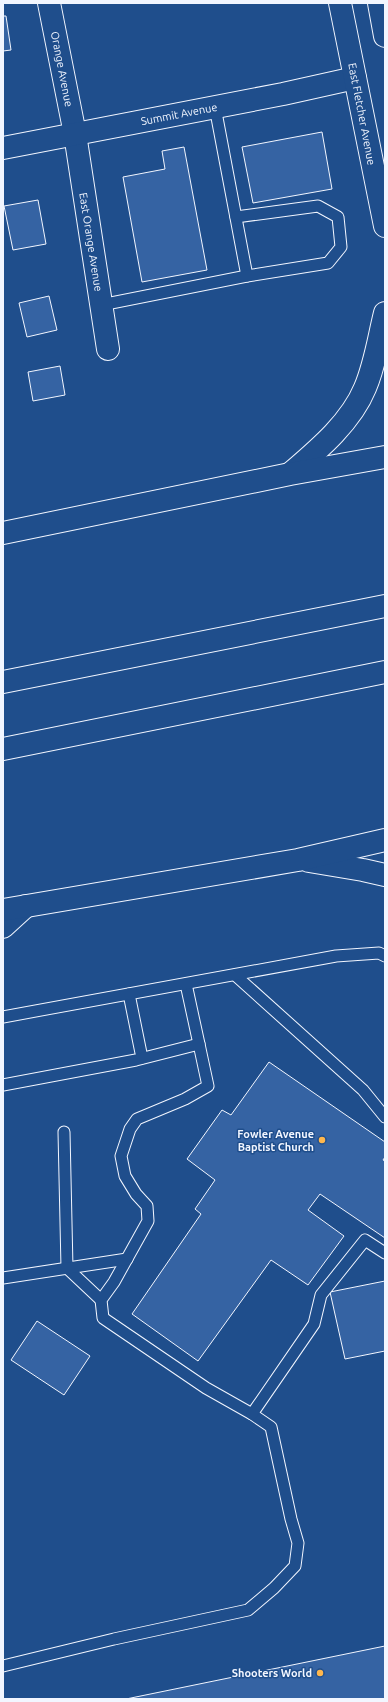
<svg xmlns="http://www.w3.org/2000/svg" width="388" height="1702" font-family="Ubuntu,sans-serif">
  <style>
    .building { fill: #3563a3; stroke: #f2f6ff }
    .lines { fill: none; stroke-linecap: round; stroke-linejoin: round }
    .lane-casing { stroke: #f2f6ff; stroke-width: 13 }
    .street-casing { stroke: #f2f6ff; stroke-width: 24 }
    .secondary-casing { stroke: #f2f6ff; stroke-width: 24 }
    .highway-casing { stroke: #f2f6ff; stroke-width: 24 }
    .lane { stroke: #1f4e8c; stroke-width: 11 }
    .street { stroke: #1f4e8c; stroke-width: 22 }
    .secondary { stroke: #1f4e8c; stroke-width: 22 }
    .highway { stroke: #1f4e8c; stroke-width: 22 }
    .poi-dot { fill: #ffb74d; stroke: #1f4e8c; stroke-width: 1.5 }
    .labels { text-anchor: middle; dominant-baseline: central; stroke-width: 3; stroke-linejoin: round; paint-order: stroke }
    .street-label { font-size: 11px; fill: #f2f6ff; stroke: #1f4e8c }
    .poi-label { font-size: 11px; font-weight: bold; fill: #f2f6ff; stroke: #1f4e8c; text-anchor: end }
  </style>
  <rect width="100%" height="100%" fill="#1f4e8c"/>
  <g class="building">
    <path d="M 3,16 L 6,16 L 11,50 L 3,51 Z"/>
    <path d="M 322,132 L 332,189 L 253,203 L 242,147 Z"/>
    <path d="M 184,147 L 207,270 L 142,282 L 123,177 L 165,169 L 162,151 Z"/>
    <path d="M 38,200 L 46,244 L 13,250 L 4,206 Z"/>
    <path d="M 49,296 L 57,330 L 27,337 L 19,303 Z"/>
    <path d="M 60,366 L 65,395 L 33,401 L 28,372 Z"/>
    <path d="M 269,1062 L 385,1142 L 385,1157 L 383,1160 L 385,1161 L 385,1238 L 320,1194 L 308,1210 L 344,1236 L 308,1285 L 271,1260 L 198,1361 L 132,1314 L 201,1214 L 195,1209 L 215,1180 L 187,1159 L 222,1110 L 231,1115 Z"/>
    <path d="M 385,1281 L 385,1351 L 345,1359 L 330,1292 Z"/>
    <path d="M 37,1321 L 90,1356 L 64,1395 L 11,1360 Z"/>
    <path d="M 385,1646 L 385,1699 L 126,1699 Z"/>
  </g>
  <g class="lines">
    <defs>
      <g id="lane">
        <path d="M 215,107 L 247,276"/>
        <path d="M 101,305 L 247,276 L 328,263 L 341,247 L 338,217 L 318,206 L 236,217"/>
        <path d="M 235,975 L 363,1090 L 385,1117"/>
        <path d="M 186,984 L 199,1044"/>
        <path d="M 129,994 L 142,1058"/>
        <path d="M 3,1017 L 336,956 L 379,953 L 385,956"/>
        <path d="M 3,1085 L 136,1060 L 199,1044 L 208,1086 L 185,1099 L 137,1119 L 130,1129 L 121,1156 L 125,1176 L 136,1194 L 147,1206 L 148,1221 L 114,1282 L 101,1300 L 103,1318 L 206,1388 L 252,1414 L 271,1427 L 291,1519 L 298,1543 L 295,1566 L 274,1588 L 248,1610 L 114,1639 L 3,1666"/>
        <path d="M 64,1132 L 67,1268 L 101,1300"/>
        <path d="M 3,1278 L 127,1259"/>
        <path d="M 252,1414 L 314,1324 L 321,1295 L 365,1240 L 385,1253"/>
      </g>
      <g id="street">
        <path d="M 49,3 L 75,134 L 108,349"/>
        <path d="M 3,148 L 283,94 L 355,78"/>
        <path d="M 3,927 L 26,906"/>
      </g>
      <g id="secondary">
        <path d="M 340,3 L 385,226"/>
        <path d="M 379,3 L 385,36"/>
      </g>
      <g id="highway">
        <path d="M 291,473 C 319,449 351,422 365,388 C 375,365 379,337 385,313"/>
        <path d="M 3,533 L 290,474 L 385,457"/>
        <path d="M 3,682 L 385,606"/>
        <path d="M 3,749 L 385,672"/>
        <path d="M 309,861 L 363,870 L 385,875"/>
        <path d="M 3,910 L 298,860 L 385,840"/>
      </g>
    </defs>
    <use href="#lane" class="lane-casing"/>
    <use href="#street" class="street-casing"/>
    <use href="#secondary" class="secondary-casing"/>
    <use href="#highway" class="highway-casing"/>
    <use href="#lane" class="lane"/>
    <use href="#street" class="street"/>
    <use href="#secondary" class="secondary"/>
    <use href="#highway" class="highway"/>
  </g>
  <g class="poi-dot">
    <circle cx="322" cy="1140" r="4"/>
    <circle cx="320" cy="1673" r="4"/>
  </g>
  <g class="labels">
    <g class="street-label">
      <text transform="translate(62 69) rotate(79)">Orange Avenue</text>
      <text transform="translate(179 114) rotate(-11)">Summit Avenue</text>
      <text transform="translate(362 114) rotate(79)">East Fletcher Avenue</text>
      <text transform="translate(91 242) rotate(81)">East Orange Avenue</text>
    </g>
    <g class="poi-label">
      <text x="314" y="1134">Fowler Avenue<tspan x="314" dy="13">Baptist Church</tspan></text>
      <text x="312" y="1673">Shooters World</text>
    </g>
  </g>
  <rect width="388" height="1702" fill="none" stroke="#f2f6ff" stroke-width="8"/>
</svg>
